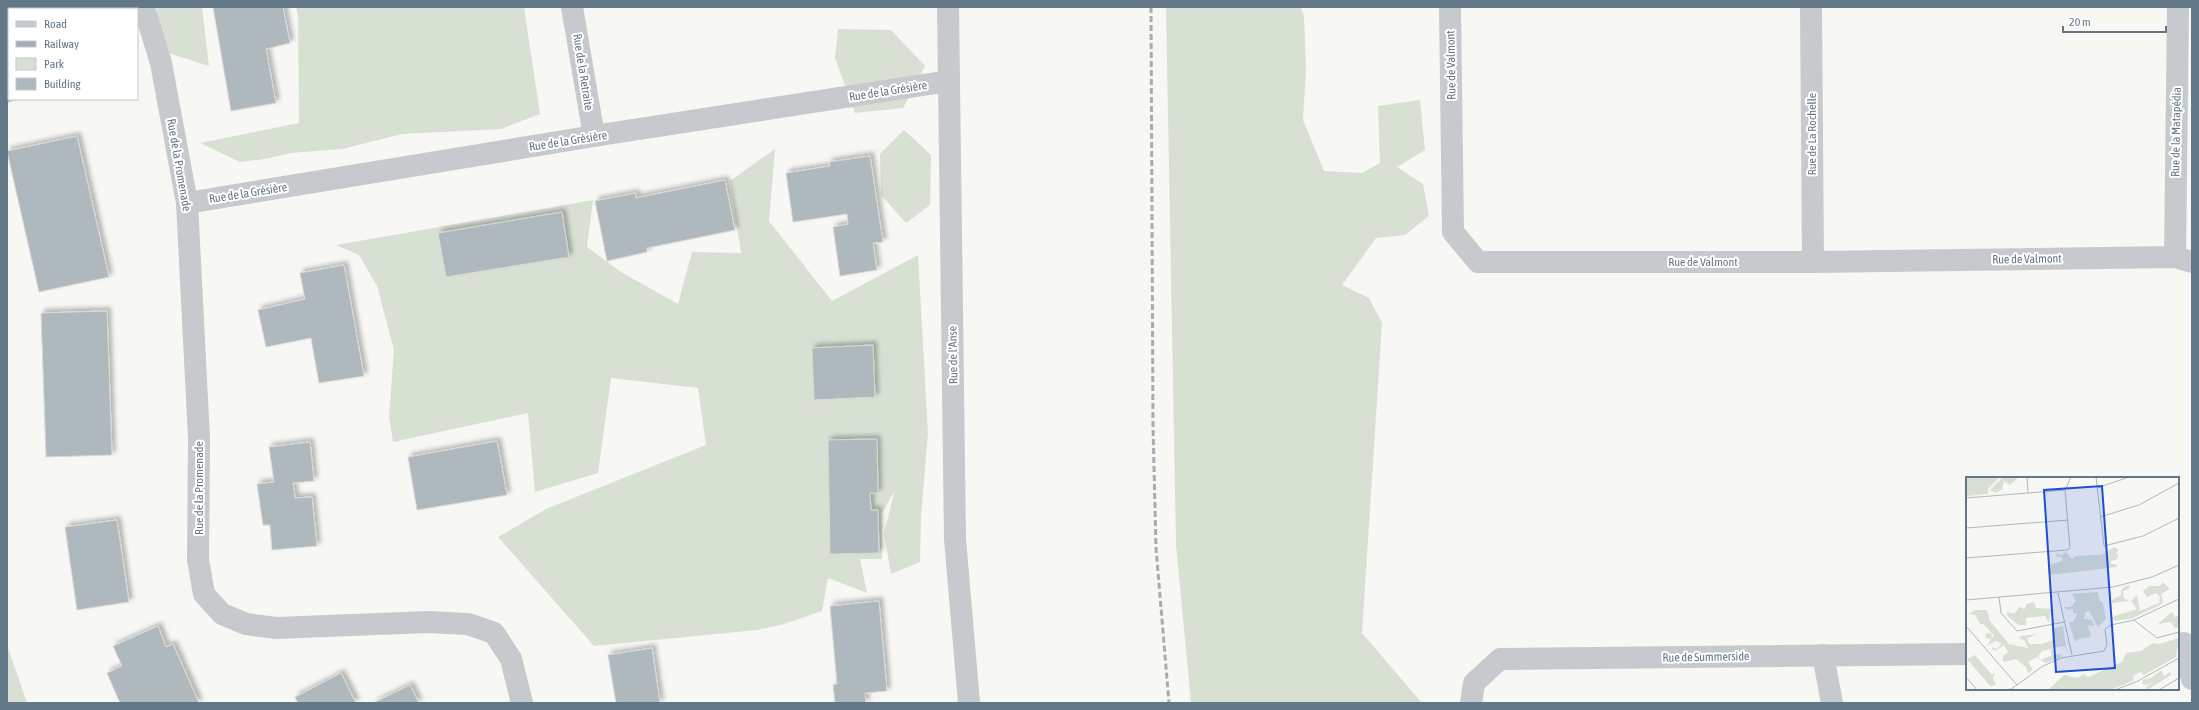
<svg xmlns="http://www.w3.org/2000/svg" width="2199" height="710" font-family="'Asap Condensed',sans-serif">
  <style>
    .green { fill: #d8e0d4 }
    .building { fill: #afb8bd; stroke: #d9d9d6; filter: url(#shadow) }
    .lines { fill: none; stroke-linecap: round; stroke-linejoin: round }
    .minor { stroke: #c6cacd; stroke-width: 22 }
    .rail { stroke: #a6adb2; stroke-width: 3; stroke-dasharray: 6 3; stroke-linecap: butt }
    .labels { text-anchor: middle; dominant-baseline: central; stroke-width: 4; stroke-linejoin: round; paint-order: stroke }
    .street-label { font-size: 12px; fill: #637887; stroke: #fff }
    .inset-road { fill: none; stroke: #afb9be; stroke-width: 1 }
    .view { fill: #1d4ed8; fill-opacity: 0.15; stroke: #1d4ed8; stroke-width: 2 }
    .inset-edge { fill: none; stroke: #637887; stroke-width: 2 }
  </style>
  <defs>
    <filter id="shadow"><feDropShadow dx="3.5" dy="-3.5" stdDeviation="2" flood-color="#0004"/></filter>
  </defs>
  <rect width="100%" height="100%" fill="#f7f7f4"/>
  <g class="green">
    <path d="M 157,7 L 202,7 L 209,66 L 162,51 Z"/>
    <path d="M 296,7 L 524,7 L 540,114 L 501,129 L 402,134 L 342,149 L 291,153 L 265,159 L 240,162 L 200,143 L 299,123 L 298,15 Z"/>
    <path d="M 1166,7 L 1301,7 L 1304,17 L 1306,70 L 1303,120 L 1324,171 L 1362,173 L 1380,163 L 1378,106 L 1420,100 L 1425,150 L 1397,167 L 1423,184 L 1429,216 L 1405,235 L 1376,238 L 1342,285 L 1369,298 L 1382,323 L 1362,633 L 1422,703 L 1191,703 L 1176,544 Z"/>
    <path d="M 838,29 L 891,30 L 925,66 L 903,108 L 855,113 L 835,58 Z"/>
    <path d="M 904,130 L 931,155 L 930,205 L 906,223 L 881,195 L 880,154 Z"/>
    <path d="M 775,149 L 769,221 L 832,301 L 918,255 L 928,433 L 921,516 L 920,562 L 891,574 L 884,533 L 895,490 L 882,513 L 882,559 L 860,559 L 867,593 L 828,578 L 822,611 L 784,624 L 757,630 L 594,646 L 498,537 L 546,509 L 706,445 L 698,388 L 611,378 L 598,473 L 535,492 L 528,413 L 393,442 L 389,416 L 394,350 L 377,286 L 359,255 L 336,245 L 593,200 L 587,247 L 621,272 L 678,304 L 692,252 L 741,253 L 730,181 Z"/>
    <path d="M 7,645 L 27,703 L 7,703 Z"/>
  </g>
  <g class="building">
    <path d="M 7,7 L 14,7 L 9,9 L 7,23 Z"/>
    <path d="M 213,7 L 283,7 L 290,43 L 266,49 L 276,103 L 231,111 Z"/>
    <path d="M 7,25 L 9,30 L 9,99 L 17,99 L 7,103 Z"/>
    <path d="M 77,136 L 109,277 L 39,292 L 7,151 Z"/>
    <path d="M 870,156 L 883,242 L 873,243 L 877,270 L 840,276 L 833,227 L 848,224 L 847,214 L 793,222 L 786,173 L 830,166 L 829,162 Z"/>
    <path d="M 725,180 L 735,230 L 647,248 L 647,252 L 607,261 L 595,201 L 636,193 L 636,198 Z"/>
    <path d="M 562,212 L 569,257 L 446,277 L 438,233 Z"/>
    <path d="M 344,265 L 364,376 L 319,383 L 311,338 L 266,347 L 258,310 L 305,299 L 300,273 Z"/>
    <path d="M 107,311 L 112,455 L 46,457 L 41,313 Z"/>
    <path d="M 873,345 L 875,397 L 814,400 L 812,348 Z"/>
    <path d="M 877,439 L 878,493 L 870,493 L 871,510 L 878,510 L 879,553 L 830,554 L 828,440 Z"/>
    <path d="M 497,441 L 507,495 L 417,510 L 408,457 Z"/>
    <path d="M 310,442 L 314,481 L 293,483 L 295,498 L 312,497 L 317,546 L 272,550 L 270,525 L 263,525 L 257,484 L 274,482 L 269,447 Z"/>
    <path d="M 117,520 L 129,602 L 77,610 L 65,527 Z"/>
    <path d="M 879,601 L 887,691 L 865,693 L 866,703 L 835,703 L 833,685 L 837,684 L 830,606 Z"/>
    <path d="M 158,626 L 166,647 L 173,644 L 199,703 L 120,703 L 107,673 L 122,666 L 113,646 Z"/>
    <path d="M 652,648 L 660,703 L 616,703 L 608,655 Z"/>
    <path d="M 341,673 L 356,703 L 298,703 L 295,697 Z"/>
    <path d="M 410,685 L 419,703 L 373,703 Z"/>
  </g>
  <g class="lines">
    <g class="minor">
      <path d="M 144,7 L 161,63 L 187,203 L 199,438 L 198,560 L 204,594 L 222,614 L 246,624 L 276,628 L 428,622 L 468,624 L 494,633 L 511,659 L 522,703"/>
      <path d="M 572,7 L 594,136"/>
      <path d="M 948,7 L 955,539 L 969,703"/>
      <path d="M 1450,7 L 1453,232 L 1478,262 L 1813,262 L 2175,257 L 2192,262"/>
      <path d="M 1811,7 L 1813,262"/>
      <path d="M 187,203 L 594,136 L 949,81"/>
      <path d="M 2175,257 L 2178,7"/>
      <path d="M 2184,643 L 2192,679"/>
      <path d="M 1823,655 L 1832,703"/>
      <path d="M 1471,703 L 1474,683 L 1500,659 L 1967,654"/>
    </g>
    <path class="rail" d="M 1151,7 L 1153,426 L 1156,548 L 1169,703"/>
  </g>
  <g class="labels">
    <g class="street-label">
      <text transform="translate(1451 65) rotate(-91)">Rue de Valmont</text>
      <text transform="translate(583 72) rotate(81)">Rue de la Retraite</text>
      <text transform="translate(888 91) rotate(-9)">Rue de la Grésière</text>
      <text transform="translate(2176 132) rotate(-89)">Rue de la Matapédia</text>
      <text transform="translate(1812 134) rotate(-90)">Rue de La Rochelle</text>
      <text transform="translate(568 141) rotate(-9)">Rue de la Grésière</text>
      <text transform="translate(179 165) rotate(80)">Rue de la Promenade</text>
      <text transform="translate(248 193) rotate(-9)">Rue de la Grésière</text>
      <text transform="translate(2027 259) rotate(-1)">Rue de Valmont</text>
      <text x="1703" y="262">Rue de Valmont</text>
      <text transform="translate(953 355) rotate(-91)">Rue de l'Anse</text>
      <text transform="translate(199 488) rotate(-90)">Rue de la Promenade</text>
      <text transform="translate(1706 657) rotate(-1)">Rue de Summerside</text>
    </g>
  </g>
  <g transform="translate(1966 477)">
    <rect width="213" height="213" fill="#f7f7f4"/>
    <path d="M 0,0 L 34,0 L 22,12 L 22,17 L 0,19 ZM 37,0 L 53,0 L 44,8 L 38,4 L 36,12 L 30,16 L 24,13 ZM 148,70 L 153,73 L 150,76 L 152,78 L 151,82 L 145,84 L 145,87 L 150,87 L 151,90 L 83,98 L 82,88 L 97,84 L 96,80 L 91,80 L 90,77 L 96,78 L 100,75 L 106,82 L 109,79 L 135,78 ZM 197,105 L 204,112 L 195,117 L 197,125 L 194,128 L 167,141 L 150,144 L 147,142 L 146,140 L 171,132 L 165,124 L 171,118 L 174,134 L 193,126 L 194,120 L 190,116 L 181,120 L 177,114 L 183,109 L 194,109 ZM 164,108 L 163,112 L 157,114 L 158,121 L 163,124 L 146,126 L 146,123 L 155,118 L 155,114 L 158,110 ZM 132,115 L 132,120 L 134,120 L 133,123 L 137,126 L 140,142 L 132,150 L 123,134 L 119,135 L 118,142 L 126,143 L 128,148 L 122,149 L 125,160 L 112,162 L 109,165 L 103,145 L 107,145 L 111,137 L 107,136 L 107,132 L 101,133 L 98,130 L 104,130 L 110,124 L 106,117 ZM 68,125 L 70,131 L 85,132 L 83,146 L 79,139 L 60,141 L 60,148 L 53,148 L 41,139 L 42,132 L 43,136 L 49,136 L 53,130 L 59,132 L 60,127 ZM 9,133 L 21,133 L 24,144 L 43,167 L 62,171 L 59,164 L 53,161 L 55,159 L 72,157 L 61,161 L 63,167 L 76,167 L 87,163 L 86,152 L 97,149 L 101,177 L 99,169 L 86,171 L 88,178 L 95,177 L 94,181 L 79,186 L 71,180 L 62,185 L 67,193 L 62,196 L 60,190 L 50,182 L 37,185 L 37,179 L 42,175 L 38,168 L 29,174 L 26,172 L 26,170 L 30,172 L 34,169 L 35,166 L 29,164 L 21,169 L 25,162 L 20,161 L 19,157 L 25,156 L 26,161 L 28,158 L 17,147 L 14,147 L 9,138 L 3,137 ZM 84,172 L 86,178 L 75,183 L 72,179 L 76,174 ZM 206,135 L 209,140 L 213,139 L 213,150 L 209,151 L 204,145 L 192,147 ZM 213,161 L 210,180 L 178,198 L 174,195 L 167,199 L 168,203 L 157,208 L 144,213 L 82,213 L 98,198 L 112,201 L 117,197 L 122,200 L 156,185 L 160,176 L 175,174 L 187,166 L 193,167 ZM 9,178 L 26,198 L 29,195 L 27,201 L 30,208 L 24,209 L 1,182 ZM 194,194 L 196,194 L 198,199 L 204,195 L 205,198 L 181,213 L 180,210 L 189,204 L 180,208 L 176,207 L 177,203 L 185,201 Z" fill="#d8e0d4" fill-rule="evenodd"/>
    <path class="inset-road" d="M 61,0 L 62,16M 130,0 L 138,69 L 177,59 L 213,41M 131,11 L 163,0M 0,21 L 99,13M 134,40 L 173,28 L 213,6M 0,51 L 102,43M 0,81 L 101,73 L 104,71 L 99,13 L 105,0M 92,116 L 106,178M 33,120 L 35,136 L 51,154 L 98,145M 0,123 L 147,110 L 186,100 L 213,88M 168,143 L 213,122M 0,149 L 51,208 L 77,189 L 95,181 L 138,174 L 141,168 L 139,152 L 145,148 L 168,143 L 191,161 L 213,155M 0,200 L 11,213M 39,213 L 45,212 L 51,208M 149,213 L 172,204 L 213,181M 193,213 L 213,201"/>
    <path class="view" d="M 136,9 L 149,191 L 90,195 L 78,13 Z"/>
    <rect width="213" height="213" class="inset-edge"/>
  </g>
  <rect width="2199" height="710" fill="none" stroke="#637887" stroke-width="16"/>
  <rect x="8" y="8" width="130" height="92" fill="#ffffff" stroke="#c1c9cf"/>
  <rect x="16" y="21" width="20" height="6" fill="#c6cacd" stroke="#c1c9cf"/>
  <text x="44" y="28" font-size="12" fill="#637887">Road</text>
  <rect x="16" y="41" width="20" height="6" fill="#a6adb2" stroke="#c1c9cf"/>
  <text x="44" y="48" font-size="12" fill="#637887">Railway</text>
  <rect x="16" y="58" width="20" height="12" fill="#d8e0d4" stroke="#c1c9cf"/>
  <text x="44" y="68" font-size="12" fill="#637887">Park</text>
  <rect x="16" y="78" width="20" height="12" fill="#afb8bd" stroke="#c1c9cf"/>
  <text x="44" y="88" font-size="12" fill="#637887">Building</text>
  <path d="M2063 26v6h103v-6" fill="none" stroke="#637887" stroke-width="2"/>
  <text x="2069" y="26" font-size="12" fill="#637887" stroke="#ffffff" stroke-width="3" paint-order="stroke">20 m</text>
</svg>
